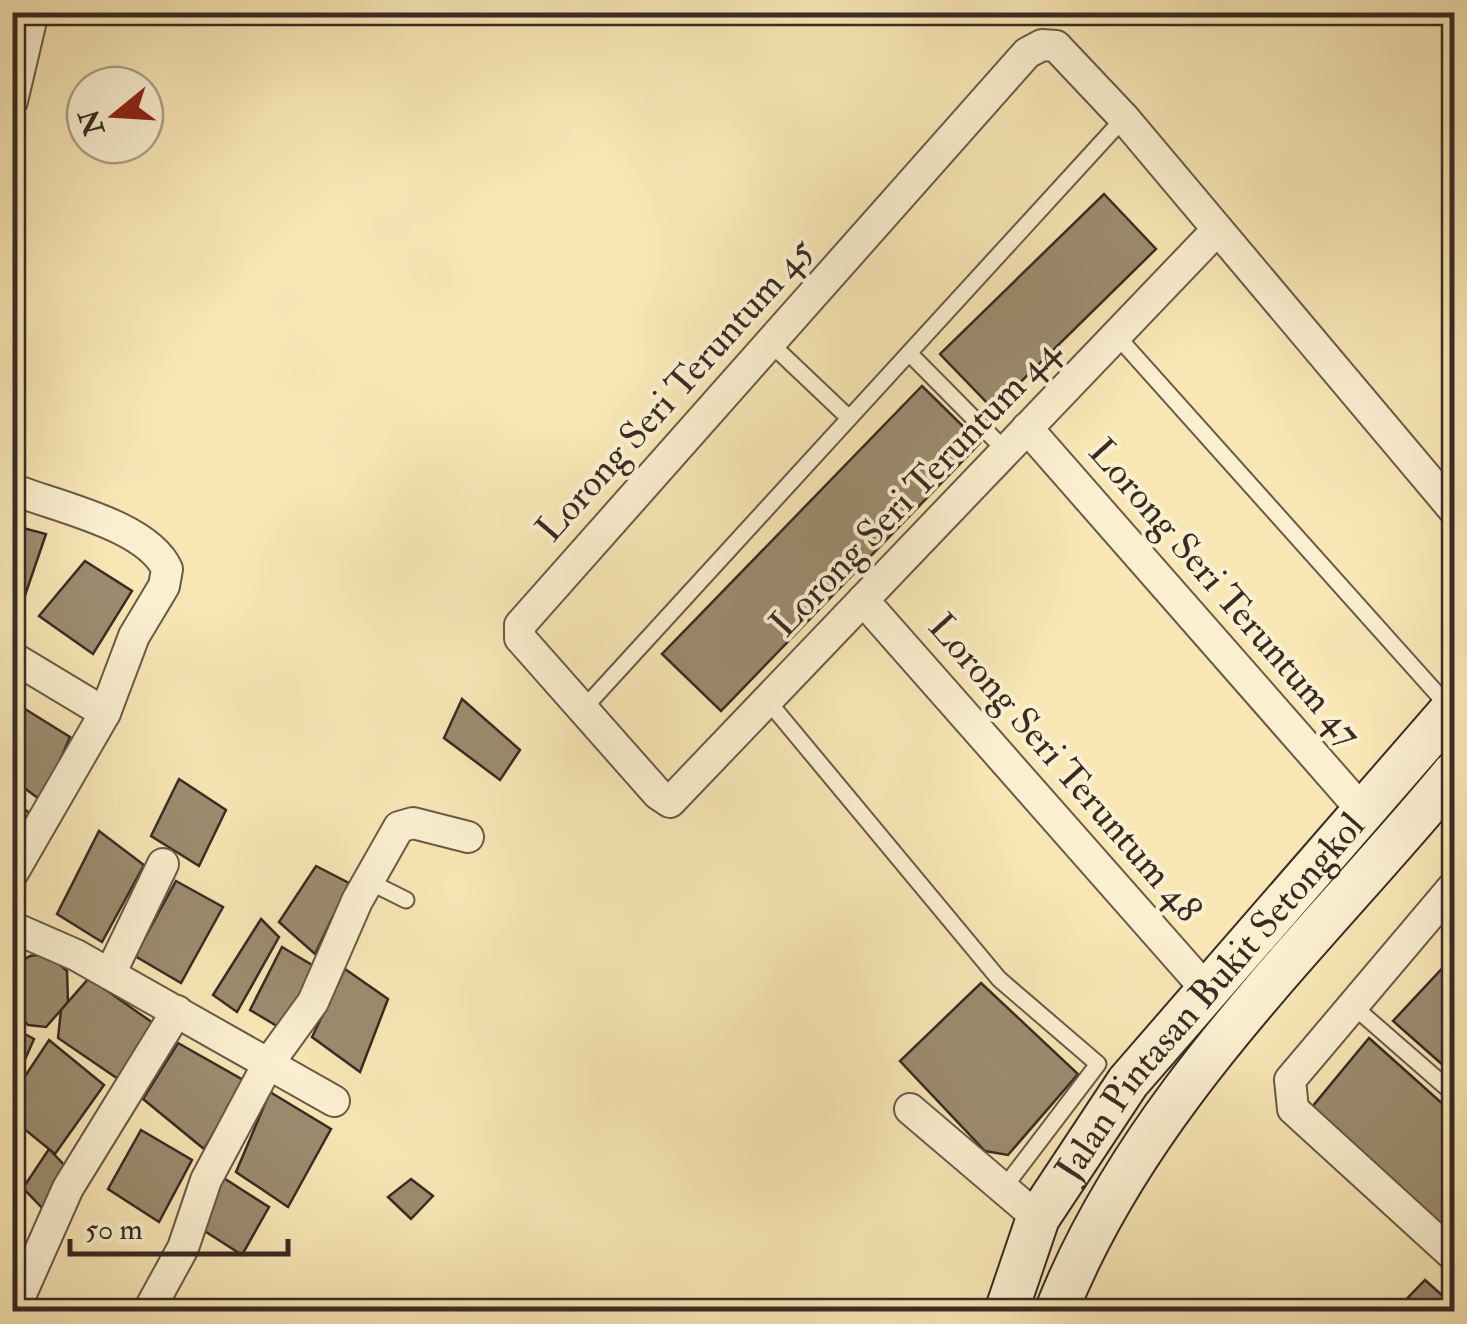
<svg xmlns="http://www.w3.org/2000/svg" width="1467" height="1324" font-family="'IM FELL Double Pica',serif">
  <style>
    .building { fill: #9c8c6f; stroke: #392b24; stroke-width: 2.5 }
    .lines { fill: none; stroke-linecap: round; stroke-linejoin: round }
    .service-casing { stroke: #695a48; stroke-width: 19 }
    .minor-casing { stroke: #695a48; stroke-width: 34 }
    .secondary-casing { stroke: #392b24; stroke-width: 46 }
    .service { stroke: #faefcf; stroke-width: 15 }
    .minor { stroke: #faefcf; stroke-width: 30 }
    .secondary { stroke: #faefcf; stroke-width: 42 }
    .labels { text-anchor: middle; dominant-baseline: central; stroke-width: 8; stroke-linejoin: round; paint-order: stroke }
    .street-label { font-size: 38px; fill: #392b24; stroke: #faefcf }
  </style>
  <rect width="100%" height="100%" fill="#f8e6b5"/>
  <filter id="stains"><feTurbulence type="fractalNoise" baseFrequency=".002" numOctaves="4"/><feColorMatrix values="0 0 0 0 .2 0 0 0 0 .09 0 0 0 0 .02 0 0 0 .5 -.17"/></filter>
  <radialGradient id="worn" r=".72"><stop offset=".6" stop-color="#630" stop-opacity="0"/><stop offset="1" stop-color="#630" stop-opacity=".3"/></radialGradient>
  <g class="building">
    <path d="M 1104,194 L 1156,249 L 993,409 L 940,354 Z"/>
    <path d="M 922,386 L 980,443 L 721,711 L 662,654 Z"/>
    <path d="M 12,525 L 46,534 L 18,616 L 12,614 Z"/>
    <path d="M 85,561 L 132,591 L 93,654 L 39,616 Z"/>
    <path d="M 462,699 L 520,750 L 500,780 L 444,738 Z"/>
    <path d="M 25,709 L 70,737 L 42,801 L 12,779 L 12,731 Z"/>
    <path d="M 179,779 L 226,810 L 199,866 L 151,836 Z"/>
    <path d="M 12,801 L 33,815 L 12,848 Z"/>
    <path d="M 99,831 L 144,865 L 102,942 L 57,914 Z"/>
    <path d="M 316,866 L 349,883 L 315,954 L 279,922 Z"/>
    <path d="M 176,881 L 223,907 L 181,983 L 135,956 Z"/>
    <path d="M 261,919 L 279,937 L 237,1012 L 213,995 Z"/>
    <path d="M 282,947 L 317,968 L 282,1029 L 250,1010 Z"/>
    <path d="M 47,954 L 67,971 L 68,1002 L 46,1027 L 28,1025 L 12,1006 L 12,967 L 30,956 Z"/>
    <path d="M 1450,960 L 1454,964 L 1454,1075 L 1393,1021 Z"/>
    <path d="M 345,969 L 388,999 L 360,1072 L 312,1037 Z"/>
    <path d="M 89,978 L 153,1023 L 121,1081 L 58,1038 L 61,1010 Z"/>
    <path d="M 981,983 L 1078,1074 L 1008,1155 L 985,1151 L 900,1061 Z"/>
    <path d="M 12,1027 L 34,1039 L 12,1089 Z"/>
    <path d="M 1369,1038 L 1454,1114 L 1454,1239 L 1312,1107 Z"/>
    <path d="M 49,1040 L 104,1085 L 55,1154 L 12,1119 L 12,1096 Z"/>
    <path d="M 178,1043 L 245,1081 L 204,1149 L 143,1099 Z"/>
    <path d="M 270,1092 L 331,1129 L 288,1207 L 236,1172 Z"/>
    <path d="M 141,1130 L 192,1160 L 159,1222 L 108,1189 Z"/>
    <path d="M 49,1149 L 68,1169 L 45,1211 L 23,1188 Z"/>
    <path d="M 219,1175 L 269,1207 L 242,1255 L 203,1230 Z"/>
    <path d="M 411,1179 L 433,1196 L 411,1219 L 388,1197 Z"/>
    <path d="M 1425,1280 L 1454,1306 L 1454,1312 L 1394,1312 Z"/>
  </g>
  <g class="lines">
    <defs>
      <g id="service">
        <path d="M 1116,335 L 1449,707"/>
        <path d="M 770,343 L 849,418"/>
        <path d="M 909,353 L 1006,451"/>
        <path d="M 767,700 L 999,979 L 1098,1064 L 1003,1189"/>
        <path d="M 585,707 L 1124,118"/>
        <path d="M 368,881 L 406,900"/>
        <path d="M 1352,1005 L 1454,1094"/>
      </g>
      <g id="minor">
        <path d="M 12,101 L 33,12"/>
        <path d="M 1217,230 L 670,802 L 658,794 L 520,638 L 520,625 L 1027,53 L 1042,45 L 1056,46 L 1124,118 L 1454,510"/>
        <path d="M 1027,428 L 1362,810"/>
        <path d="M 12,489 C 57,507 147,525 167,569 L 164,586 L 134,636 L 105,713 L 12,874"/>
        <path d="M 863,600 L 1206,989"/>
        <path d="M 12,657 L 105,713"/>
        <path d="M 1454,886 L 1290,1080 L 1293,1109 L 1454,1256"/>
        <path d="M 12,927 L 76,955 L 334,1101"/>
        <path d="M 110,974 L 163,864"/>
        <path d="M 910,1109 L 1038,1218"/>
        <path d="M 13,1312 L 68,1188 L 177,1011"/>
        <path d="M 148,1312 L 183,1248 L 206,1180 L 268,1064 L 313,1002 L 357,901 L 399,827 L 413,823 L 468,837"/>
      </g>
      <g id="secondary">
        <path id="s1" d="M 1006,1312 L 1038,1218 L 1128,1082 L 1454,707"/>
        <path d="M 1056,1312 C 1138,1102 1313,943 1454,773"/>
      </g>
    </defs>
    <use href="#service" class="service-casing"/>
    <use href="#minor" class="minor-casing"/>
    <use href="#secondary" class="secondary-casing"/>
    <use href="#service" class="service"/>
    <use href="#minor" class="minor"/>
    <use href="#secondary" class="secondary"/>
  </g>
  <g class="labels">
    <g class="street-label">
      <text transform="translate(675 390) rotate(-48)">Lorong Seri Teruntum 45</text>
      <text transform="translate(915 488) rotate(-46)">Lorong Seri Teruntum 44</text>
      <text transform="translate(1225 593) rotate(49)">Lorong Seri Teruntum 47</text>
      <text transform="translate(1065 768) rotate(49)">Lorong Seri Teruntum 48</text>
      <text stroke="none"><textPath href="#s1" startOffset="380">Jalan Pintasan Bukit Setongkol</textPath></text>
    </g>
  </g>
  <rect width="1467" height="1324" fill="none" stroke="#f8e6b5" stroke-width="50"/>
  <rect x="15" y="15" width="1437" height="1294" fill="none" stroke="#392b24" stroke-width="5"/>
  <rect x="25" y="25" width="1417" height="1274" fill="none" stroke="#392b24" stroke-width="2.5"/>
  <g transform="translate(115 115) rotate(252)"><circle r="48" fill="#faefcf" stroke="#ada18b" stroke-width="2.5"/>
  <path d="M0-8L18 38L0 25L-18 38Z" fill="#8f2418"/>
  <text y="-15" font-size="28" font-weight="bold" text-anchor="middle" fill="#392b24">N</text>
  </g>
  <path d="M70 1239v15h218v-15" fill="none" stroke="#392b24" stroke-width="5"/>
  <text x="85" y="1239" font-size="30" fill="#392b24" stroke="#faefcf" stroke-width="8" paint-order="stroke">50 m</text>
  <rect width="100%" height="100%" filter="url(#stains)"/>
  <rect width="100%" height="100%" fill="url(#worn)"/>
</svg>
